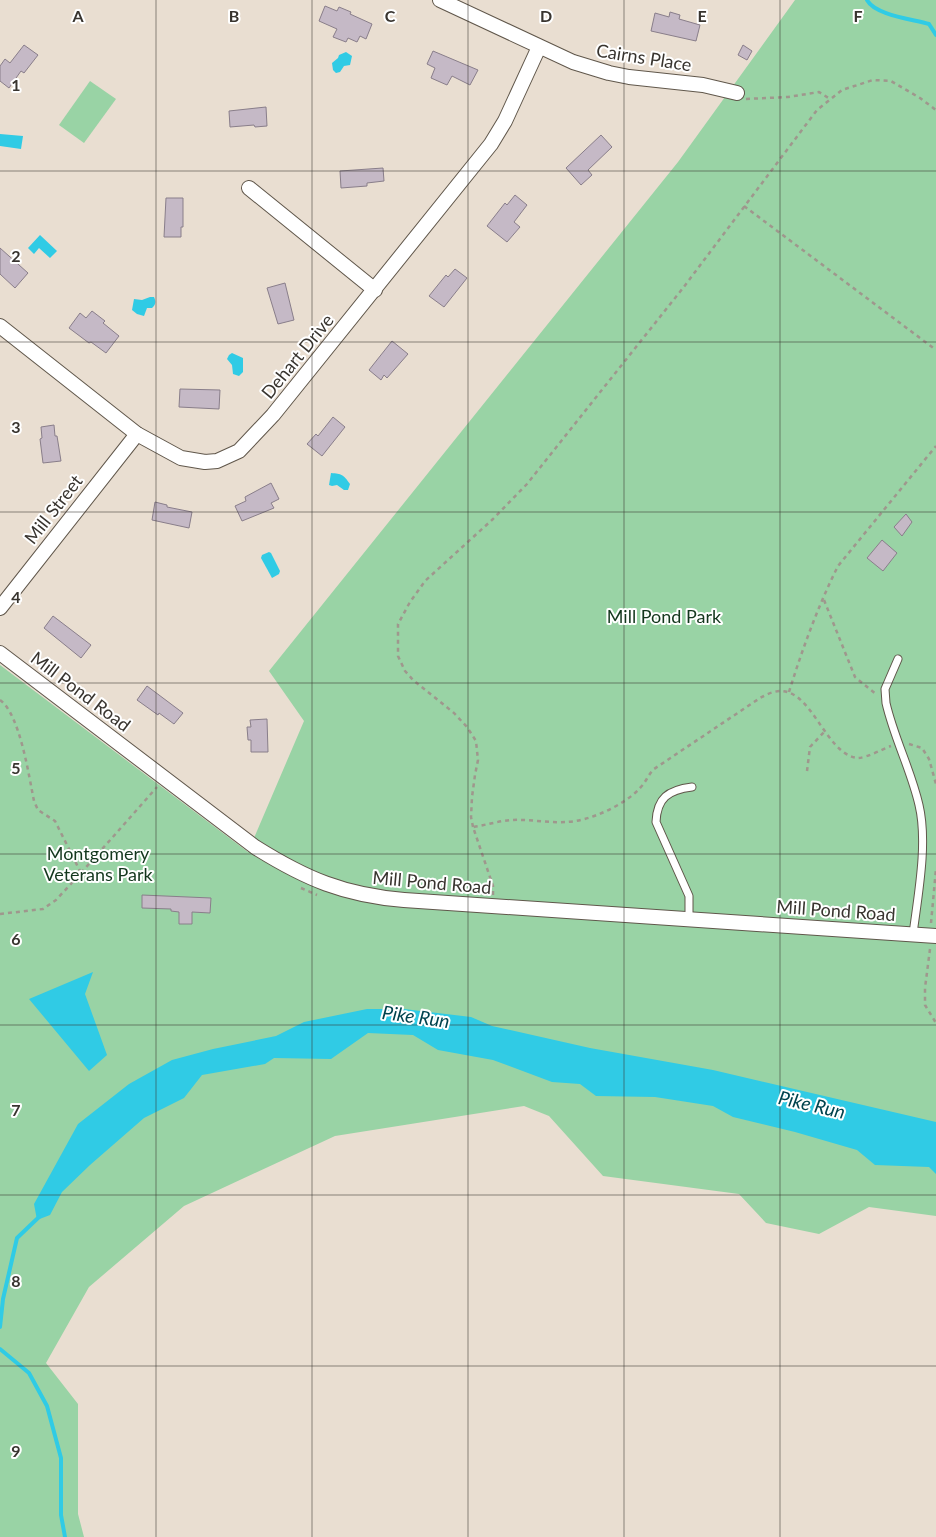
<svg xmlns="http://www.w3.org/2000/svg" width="936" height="1537" font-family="Lato,sans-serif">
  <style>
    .green { fill: #99d3a5 }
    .water { fill: #30cbe5 }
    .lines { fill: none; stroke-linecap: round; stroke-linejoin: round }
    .stream { stroke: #30cbe5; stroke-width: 4 }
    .building { fill: #c5b9c6; stroke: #897e8a }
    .lane-casing { stroke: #60574b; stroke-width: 9 }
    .street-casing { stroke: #60574b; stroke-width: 16 }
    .path { stroke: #9f978d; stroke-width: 2.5; stroke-dasharray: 4 4; stroke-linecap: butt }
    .lane { stroke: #fff; stroke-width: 7 }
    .street { stroke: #fff; stroke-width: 14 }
    .grid { fill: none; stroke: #38342f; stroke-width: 1; stroke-opacity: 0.55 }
    .labels { text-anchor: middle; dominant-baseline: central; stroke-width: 4; stroke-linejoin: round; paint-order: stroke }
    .street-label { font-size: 18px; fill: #38342f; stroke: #fff }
    .park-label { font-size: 18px; fill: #13371d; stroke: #fff }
    .water-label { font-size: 19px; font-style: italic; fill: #00434e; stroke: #fff }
    .grid-label { font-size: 16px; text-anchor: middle; font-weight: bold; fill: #38342f; stroke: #fff; stroke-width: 4; stroke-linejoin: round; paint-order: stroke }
  </style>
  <rect width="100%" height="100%" fill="#e9ded1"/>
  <g class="green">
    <path d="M 795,0 L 936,0 L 936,1216 L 869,1207 L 819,1234 L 766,1223 L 739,1194 L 603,1176 L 549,1116 L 524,1106 L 335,1136 L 184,1206 L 89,1287 L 46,1363 L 78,1404 L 78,1514 L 84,1537 L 0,1537 L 0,665 L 248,852 L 304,721 L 269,671 L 678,162 Z"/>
    <path d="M 90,81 L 116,99 L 84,143 L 59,125 Z"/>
  </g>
  <g class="water">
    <path d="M 346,52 L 352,56 L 350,65 L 344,66 L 340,72 L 336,73 L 333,70 L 332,63 L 338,58 L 339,55 Z"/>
    <path d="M 0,134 L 23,136 L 21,149 L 0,146 Z"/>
    <path d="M 40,235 L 57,251 L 50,258 L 39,248 L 34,254 L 28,248 Z"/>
    <path d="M 150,297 L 154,297 C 156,301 156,305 152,308 L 147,308 L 144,316 L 137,314 L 132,310 L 134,299 L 142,300 Z"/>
    <path d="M 232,353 L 243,358 L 243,372 L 239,376 L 233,374 L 232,365 L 227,359 L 229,355 Z"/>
    <path d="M 331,473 C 342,474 343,474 350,484 L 348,490 L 344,490 L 337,485 L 332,486 L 329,485 Z"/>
    <path d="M 269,552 L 271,553 L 280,571 L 279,574 L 272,578 L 261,558 L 262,555 Z"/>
    <path d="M 93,972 L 85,994 L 107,1055 L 89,1071 L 29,999 Z"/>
    <path d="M 367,1009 L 404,1009 L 471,1017 L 492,1026 L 590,1048 L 713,1070 L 936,1122 L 936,1174 L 929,1167 L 875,1165 L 857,1150 L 795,1132 L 733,1117 L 713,1106 L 655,1097 L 596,1096 L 580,1084 L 552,1082 L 493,1060 L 438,1050 L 413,1035 L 368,1033 L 331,1059 L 274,1058 L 265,1064 L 202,1075 L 184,1098 L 144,1118 L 90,1165 L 62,1192 L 50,1215 L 37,1220 L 34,1204 L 78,1124 L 129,1084 L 172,1060 L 213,1049 L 276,1036 L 304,1022 Z"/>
  </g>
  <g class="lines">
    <g class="stream">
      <path d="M 867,0 C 875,15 912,19 929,24 L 936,35"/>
      <path d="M 0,1327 L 3,1299 L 17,1238 L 39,1217"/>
      <path d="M 0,1349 L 29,1373 L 47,1406 L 61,1458 L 61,1515 L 65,1537"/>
    </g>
  </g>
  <g class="building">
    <path d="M 325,6 L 337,11 L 339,7 L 351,12 L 350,14 L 372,24 L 366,39 L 360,36 L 357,42 L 348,38 L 346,42 L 333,37 L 337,29 L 319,21 Z"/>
    <path d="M 670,12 L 680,15 L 679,19 L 700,25 L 696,41 L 651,31 L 655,13 L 669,17 Z"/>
    <path d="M 24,45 L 38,55 L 24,73 L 21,71 L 9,88 L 0,81 L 0,66 L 5,59 L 10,63 Z"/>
    <path d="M 743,45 L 752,51 L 747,60 L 738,55 Z"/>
    <path d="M 433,51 L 478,70 L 470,85 L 452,76 L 447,85 L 431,78 L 435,68 L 427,64 Z"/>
    <path d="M 266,107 L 267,126 L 255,127 L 254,125 L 230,127 L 229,111 Z"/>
    <path d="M 601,135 L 612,147 L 588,170 L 592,175 L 581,185 L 566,168 Z"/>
    <path d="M 383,168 L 384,181 L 367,183 L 367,186 L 341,188 L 340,171 Z"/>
    <path d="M 515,195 L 527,205 L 514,222 L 520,227 L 507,242 L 487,226 L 505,203 L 507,205 Z"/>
    <path d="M 166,198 L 183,198 L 183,227 L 181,227 L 181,237 L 164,237 Z"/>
    <path d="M 0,248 L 28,273 L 15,288 L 0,274 Z"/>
    <path d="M 455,269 L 467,278 L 444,307 L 429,296 L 446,275 L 448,277 Z"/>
    <path d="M 285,283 L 294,320 L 278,324 L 267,288 Z"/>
    <path d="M 92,311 L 105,321 L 103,323 L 119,336 L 106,353 L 91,342 L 89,343 L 69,328 L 80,313 L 86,318 Z"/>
    <path d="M 392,341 L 408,354 L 387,378 L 384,375 L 381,380 L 369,370 Z"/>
    <path d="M 180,389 L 220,390 L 219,409 L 179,407 Z"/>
    <path d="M 333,417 L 345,427 L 322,456 L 307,444 L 316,434 L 318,436 Z"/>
    <path d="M 54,425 L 55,436 L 57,436 L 61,461 L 43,463 L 40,439 L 42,438 L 41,427 Z"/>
    <path d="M 271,483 L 279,499 L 271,503 L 274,508 L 242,521 L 235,506 L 246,501 L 245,497 Z"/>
    <path d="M 155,502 L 167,505 L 167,507 L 192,512 L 189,528 L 152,520 Z"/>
    <path d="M 906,514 L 912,522 L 902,536 L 894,527 Z"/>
    <path d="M 882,540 L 897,553 L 883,571 L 867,558 Z"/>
    <path d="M 53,616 L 91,645 L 81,658 L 44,628 Z"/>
    <path d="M 147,686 L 183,713 L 174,724 L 159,713 L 158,715 L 137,700 Z"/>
    <path d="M 267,719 L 268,752 L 251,752 L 251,740 L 248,740 L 247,727 L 251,727 L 250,720 Z"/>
    <path d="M 142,895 L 211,898 L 210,913 L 192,912 L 192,924 L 179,924 L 179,912 L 171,911 L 171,909 L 142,908 Z"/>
  </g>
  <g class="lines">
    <defs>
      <g id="lane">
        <path d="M 898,659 L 885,689 L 886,703 C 894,738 911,770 919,805 C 928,843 918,895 913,934"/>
        <path d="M 689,919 L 689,896 L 656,822 C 657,798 668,790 692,787"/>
      </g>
      <g id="street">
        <path d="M 440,0 L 573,62 L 609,73 L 629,77 L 703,85 L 737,93"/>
        <path d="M 249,188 L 375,290"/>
        <path d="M 0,326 L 137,434 L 181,458 L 205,462 L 217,461 L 239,451 L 273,415 L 491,144 L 505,121 L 539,47"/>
        <path d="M 0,608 L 137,434"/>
        <path d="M 0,653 L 255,847 C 306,879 344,895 404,900 L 936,936"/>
      </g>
    </defs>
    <use href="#lane" class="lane-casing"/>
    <use href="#street" class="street-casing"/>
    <g class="path">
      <path d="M 746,99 L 788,97 L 819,92 L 830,99"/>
      <path d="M 744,206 L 936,350"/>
      <path d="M 824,600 L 855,677 L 877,695"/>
      <path d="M 789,692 C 802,650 818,606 838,566 L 936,446"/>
      <path d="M 0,700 C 20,714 29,777 34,801 L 38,810 L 55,821 L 81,873"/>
      <path d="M 909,744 L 922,748 L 929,759 L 936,784"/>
      <path d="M 807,771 L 810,747 L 825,731"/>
      <path d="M 473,827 L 471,817 L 472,797 L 475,775 L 478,760 L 476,741 L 467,727 L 454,713 L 413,680 L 405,671 L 398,656 L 398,624 L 410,602 L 425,581 L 493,519 L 527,484 L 683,288 L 817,110 L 842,90 L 873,80 L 891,81 L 920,98 L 936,110"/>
      <path d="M 301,888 L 317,895"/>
      <path d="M 493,895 L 493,886 L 473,827 C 486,825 499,821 511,820 C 529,819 547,823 565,822 C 588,822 625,805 640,788 C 646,782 648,775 654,769 L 760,698 C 764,696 769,693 774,692 C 811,682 824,755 858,758 C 866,758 883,749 891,746"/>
      <path d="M 0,914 L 43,909 L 56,900 L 81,873 L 157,787"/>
      <path d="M 931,923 L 936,869"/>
      <path d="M 930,949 L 925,988 L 925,1005 L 936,1023"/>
    </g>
    <use href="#lane" class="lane"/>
    <use href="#street" class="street"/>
  </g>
  <path class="grid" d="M 156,0 L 156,1537M 312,0 L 312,1537M 468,0 L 468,1537M 624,0 L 624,1537M 780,0 L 780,1537M 0,171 L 936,171M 0,342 L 936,342M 0,512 L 936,512M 0,683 L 936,683M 0,854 L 936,854M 0,1025 L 936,1025M 0,1195 L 936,1195M 0,1366 L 936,1366"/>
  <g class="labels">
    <g class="street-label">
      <text transform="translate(644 57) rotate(9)">Cairns Place</text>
      <text transform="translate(297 356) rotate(-51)">Dehart Drive</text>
      <text transform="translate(53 509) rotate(-52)">Mill Street</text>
      <text transform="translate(81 691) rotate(37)">Mill Pond Road</text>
      <text transform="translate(432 882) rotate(5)">Mill Pond Road</text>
      <text transform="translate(836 910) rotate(4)">Mill Pond Road</text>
    </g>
    <g class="park-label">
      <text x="664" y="616">Mill Pond Park</text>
      <text x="98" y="853">Montgomery<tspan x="98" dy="21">Veterans Park</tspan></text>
    </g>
    <g class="water-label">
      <text transform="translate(416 1016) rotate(8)">Pike Run</text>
      <text transform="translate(812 1104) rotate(13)">Pike Run</text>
    </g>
  </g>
  <g class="grid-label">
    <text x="78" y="22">A</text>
    <text x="234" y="22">B</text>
    <text x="390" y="22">C</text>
    <text x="546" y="22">D</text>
    <text x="702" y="22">E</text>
    <text x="858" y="22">F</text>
    <text x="16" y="91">1</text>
    <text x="16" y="262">2</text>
    <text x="16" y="433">3</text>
    <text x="16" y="603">4</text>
    <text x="16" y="774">5</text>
    <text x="16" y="945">6</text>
    <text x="16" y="1116">7</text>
    <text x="16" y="1287">8</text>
    <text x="16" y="1457">9</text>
  </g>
</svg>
